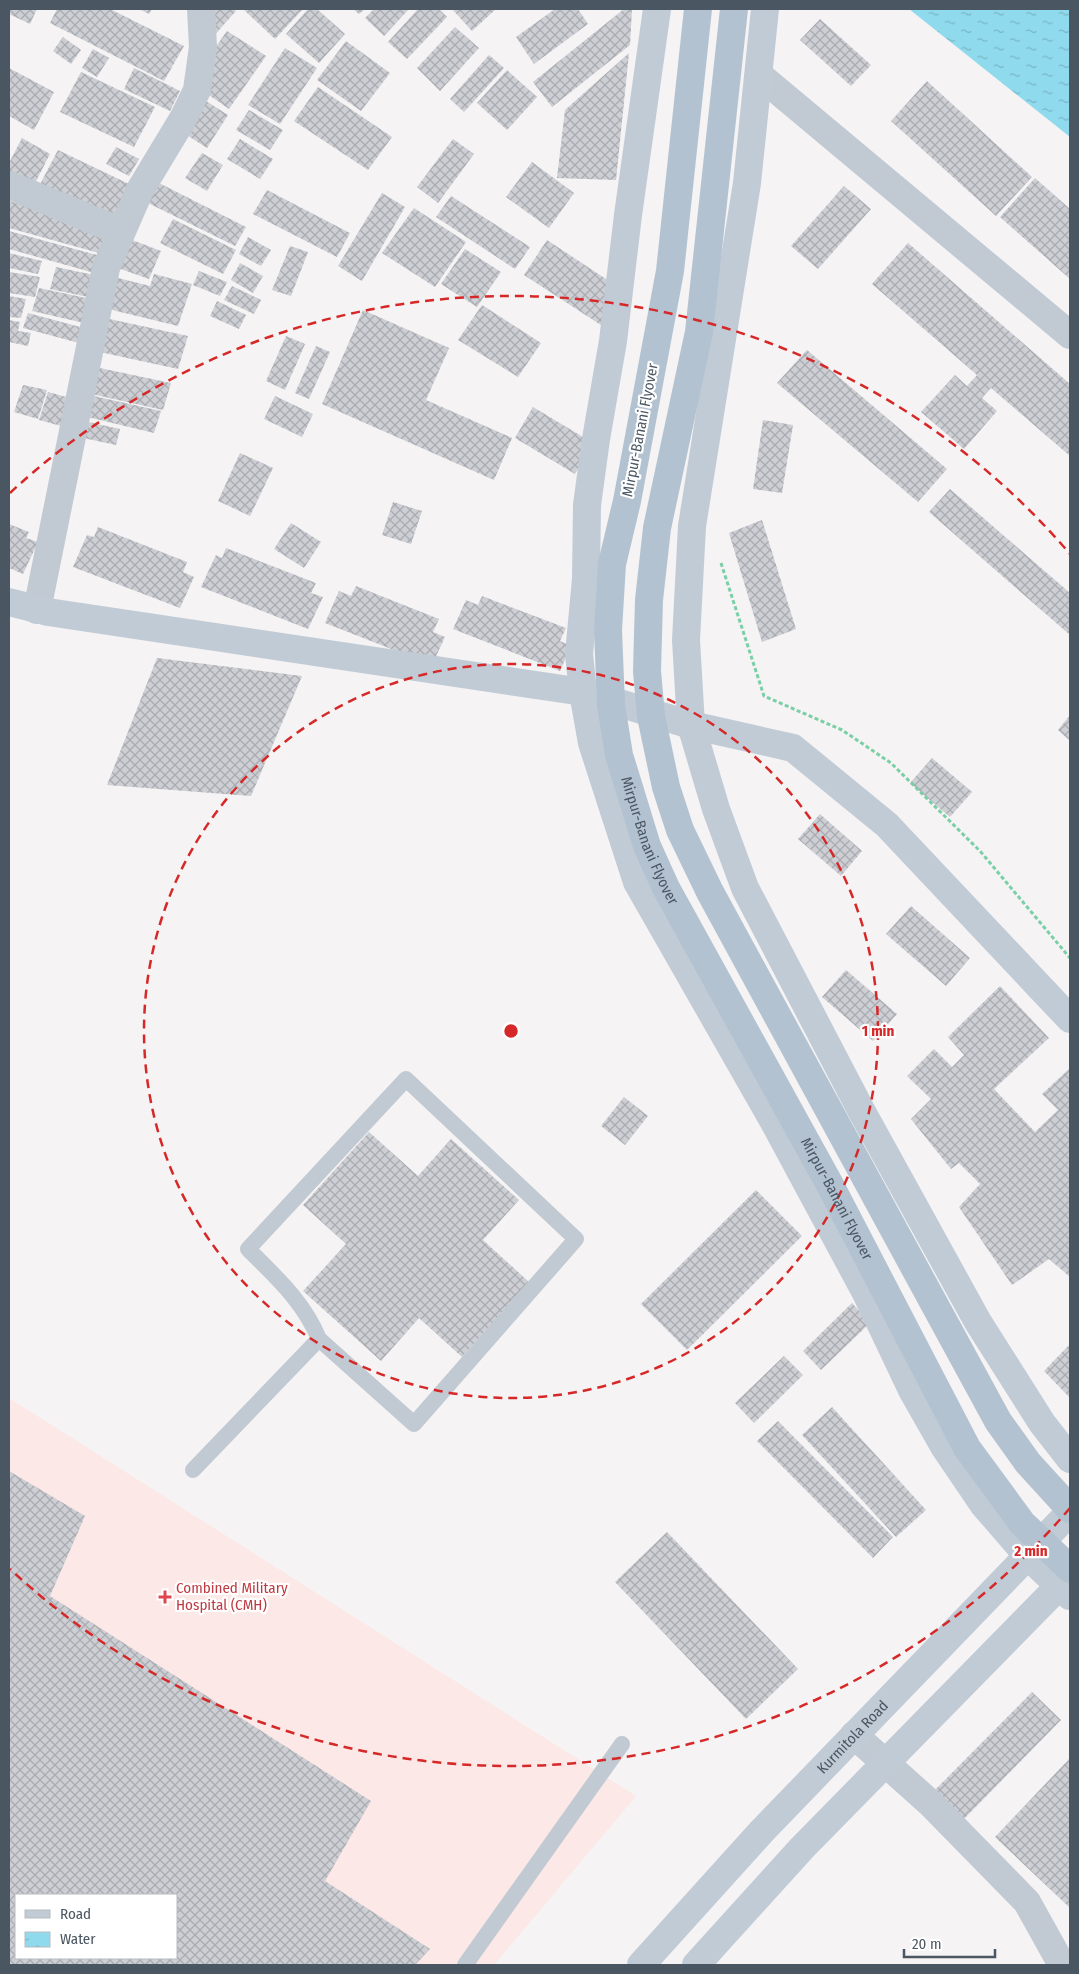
<svg xmlns="http://www.w3.org/2000/svg" width="1079" height="1974" font-family="'Fira Sans Condensed',sans-serif">
  <style>
    .medical { fill: #fce8e6; fill-rule: evenodd }
    .water { fill: url(#water-ripples) }
    .building { fill: url(#building-cross-hatch); fill-rule: evenodd }
    .lines { fill: none; stroke-linecap: round; stroke-linejoin: round }
    .path { stroke: #7ad0a6; stroke-width: 3; stroke-dasharray: 4 2.5; stroke-linecap: butt }
    .lane { stroke: #c1cad2; stroke-width: 16 }
    .street { stroke: #c1cad2; stroke-width: 28 }
    .secondary { stroke: #c1cbd6; stroke-width: 28 }
    .primary-bridge { stroke: #b3c2d1; stroke-width: 28 }
    .ring { fill: none; stroke: #d62828; stroke-width: 2.5; stroke-dasharray: 9 6 }
    .health-dot { fill: #e0444e; stroke: #fff; stroke-width: 2 }
    .labels { text-anchor: middle; dominant-baseline: central; stroke-width: 4.5; stroke-linejoin: round; paint-order: stroke }
    .street-label { font-size: 15px; fill: #4a5661; stroke: #fff }
    .health-label { font-size: 15px; fill: #be3a42; stroke: #fff; text-anchor: start }
    .centre { fill: #d62828; stroke: #fff; stroke-width: 2.5 }
    .ring-label { font-size: 15px; text-anchor: middle; font-weight: bold; fill: #d62828; stroke: #fff; stroke-width: 4.5; stroke-linejoin: round; paint-order: stroke }
  </style>
  <defs>
    <pattern id="water-ripples" width="26" height="14" patternUnits="userSpaceOnUse" patternTransform="scale(1.25)"><rect width="26" height="14" fill="#90daee"/><path d="M2 4q2-2 4 0t4 0M15 11q2-2 4 0t4 0" fill="none" stroke="#78b4c4"/></pattern>
    <pattern id="building-cross-hatch" width="8" height="8" patternUnits="userSpaceOnUse" patternTransform="scale(1.25)"><rect width="8" height="8" fill="#cdcfd5"/><path d="M0 0l8 8M0 8l8-8" fill="none" stroke="#a8abb0"/></pattern>
  </defs>
  <rect width="100%" height="100%" fill="#f5f3f3"/>
  <path class="medical" d="M 9,1398 L 636,1796 L 494,1965 L 9,1965 ZM 16,1895 L 176,1895 L 176,1958 L 16,1958 Z"/>
  <path class="water" d="M 909,9 L 1070,9 L 1070,137 Z"/>
  <g class="building">
    <path d="M 9,9 L 37,9 L 30,24 L 9,14 Z"/>
    <path d="M 57,9 L 110,9 L 184,46 L 164,81 L 50,23 Z"/>
    <path d="M 139,9 L 152,9 L 149,14 Z"/>
    <path d="M 205,9 L 233,9 L 236,11 L 211,39 Z"/>
    <path d="M 243,9 L 303,9 L 275,39 Z"/>
    <path d="M 308,9 L 317,9 L 345,34 L 319,63 L 286,34 Z"/>
    <path d="M 353,9 L 365,9 L 359,14 Z"/>
    <path d="M 374,9 L 409,9 L 384,36 L 365,18 Z"/>
    <path d="M 418,9 L 439,9 L 447,17 L 407,59 L 388,42 Z"/>
    <path d="M 452,9 L 496,9 L 472,31 Z"/>
    <path d="M 555,9 L 578,9 L 588,24 L 534,64 L 516,37 Z"/>
    <path d="M 624,9 L 632,9 L 630,45 L 552,107 L 533,82 Z"/>
    <path d="M 820,19 L 871,65 L 851,86 L 800,40 Z"/>
    <path d="M 455,27 L 479,48 L 440,91 L 417,68 Z"/>
    <path d="M 227,31 L 266,56 L 229,109 L 206,93 L 205,62 Z"/>
    <path d="M 63,37 L 81,50 L 71,64 L 53,51 Z"/>
    <path d="M 346,41 L 390,73 L 361,111 L 317,80 Z"/>
    <path d="M 285,48 L 317,68 L 280,124 L 248,105 Z"/>
    <path d="M 93,49 L 109,58 L 97,77 L 82,68 Z"/>
    <path d="M 629,53 L 616,180 L 557,178 L 565,110 Z"/>
    <path d="M 489,55 L 504,68 L 464,112 L 450,99 Z"/>
    <path d="M 9,68 L 54,92 L 34,130 L 9,116 Z"/>
    <path d="M 134,68 L 180,91 L 170,111 L 124,89 Z"/>
    <path d="M 507,70 L 537,97 L 507,130 L 477,103 Z"/>
    <path d="M 81,72 L 155,107 L 134,147 L 60,112 Z"/>
    <path d="M 927,81 L 1032,177 L 996,216 L 891,121 Z"/>
    <path d="M 318,87 L 392,137 L 368,170 L 294,121 Z"/>
    <path d="M 203,99 L 228,115 L 207,148 L 182,132 Z"/>
    <path d="M 249,110 L 283,130 L 270,150 L 236,130 Z"/>
    <path d="M 22,138 L 50,154 L 33,187 L 9,174 L 9,163 Z"/>
    <path d="M 240,139 L 273,159 L 260,179 L 227,159 Z"/>
    <path d="M 453,139 L 474,154 L 438,203 L 417,187 Z"/>
    <path d="M 116,147 L 139,159 L 129,176 L 106,164 Z"/>
    <path d="M 58,150 L 131,185 L 110,224 L 37,190 Z"/>
    <path d="M 202,153 L 223,165 L 207,191 L 185,178 Z"/>
    <path d="M 532,162 L 574,193 L 549,228 L 506,197 Z"/>
    <path d="M 1035,178 L 1070,209 L 1070,279 L 1000,217 Z"/>
    <path d="M 155,181 L 246,227 L 235,246 L 144,201 Z"/>
    <path d="M 844,186 L 871,209 L 818,269 L 791,246 Z"/>
    <path d="M 267,190 L 350,233 L 337,257 L 253,214 Z"/>
    <path d="M 382,193 L 405,207 L 362,281 L 338,266 Z"/>
    <path d="M 451,196 L 530,247 L 515,269 L 436,217 Z"/>
    <path d="M 9,201 L 115,231 L 106,255 L 9,228 Z"/>
    <path d="M 414,208 L 466,242 L 435,287 L 382,253 Z"/>
    <path d="M 173,219 L 236,250 L 223,274 L 160,243 Z"/>
    <path d="M 9,231 L 104,257 L 98,274 L 9,249 Z"/>
    <path d="M 248,237 L 271,250 L 261,266 L 239,254 Z"/>
    <path d="M 127,238 L 161,251 L 149,279 L 115,267 Z"/>
    <path d="M 547,240 L 615,285 L 607,329 L 524,275 Z"/>
    <path d="M 908,243 L 1070,384 L 1070,456 L 991,388 L 982,398 L 997,411 L 964,449 L 921,412 L 955,375 L 967,386 L 977,375 L 872,284 Z"/>
    <path d="M 290,246 L 308,252 L 291,296 L 272,290 Z"/>
    <path d="M 465,249 L 501,272 L 477,307 L 441,284 Z"/>
    <path d="M 9,253 L 42,261 L 38,274 L 9,268 Z"/>
    <path d="M 240,263 L 263,276 L 253,293 L 231,280 Z"/>
    <path d="M 56,267 L 94,275 L 88,297 L 50,289 Z"/>
    <path d="M 199,271 L 227,282 L 220,296 L 193,285 Z"/>
    <path d="M 9,272 L 40,277 L 35,297 L 9,293 Z"/>
    <path d="M 154,274 L 192,284 L 178,326 L 104,308 L 114,277 L 150,286 Z"/>
    <path d="M 232,286 L 261,300 L 254,314 L 224,300 Z"/>
    <path d="M 39,288 L 91,299 L 84,323 L 32,311 Z"/>
    <path d="M 9,296 L 26,299 L 21,318 L 9,317 Z"/>
    <path d="M 217,301 L 246,315 L 239,329 L 210,316 Z"/>
    <path d="M 482,305 L 541,343 L 518,377 L 458,340 Z"/>
    <path d="M 363,310 L 449,348 L 426,400 L 512,438 L 494,480 L 322,404 Z"/>
    <path d="M 28,313 L 84,328 L 79,343 L 23,328 Z"/>
    <path d="M 105,318 L 188,336 L 178,369 L 95,351 Z"/>
    <path d="M 9,320 L 20,322 L 18,331 L 31,333 L 28,346 L 9,342 Z"/>
    <path d="M 286,336 L 305,344 L 285,390 L 266,381 Z"/>
    <path d="M 316,346 L 330,352 L 309,399 L 295,393 Z"/>
    <path d="M 807,350 L 947,469 L 918,502 L 777,383 Z"/>
    <path d="M 95,367 L 171,383 L 163,410 L 87,393 Z"/>
    <path d="M 23,385 L 47,390 L 38,419 L 14,412 Z"/>
    <path d="M 48,392 L 74,399 L 65,427 L 39,420 Z"/>
    <path d="M 85,394 L 161,411 L 154,433 L 79,415 Z"/>
    <path d="M 275,396 L 313,414 L 302,437 L 264,419 Z"/>
    <path d="M 533,407 L 593,443 L 575,474 L 515,438 Z"/>
    <path d="M 79,420 L 120,429 L 116,445 L 74,436 Z"/>
    <path d="M 763,420 L 793,425 L 782,493 L 753,489 Z"/>
    <path d="M 240,453 L 273,468 L 250,516 L 218,501 Z"/>
    <path d="M 950,489 L 1070,593 L 1070,635 L 929,512 Z"/>
    <path d="M 393,502 L 422,511 L 411,544 L 382,535 Z"/>
    <path d="M 762,520 L 796,629 L 762,642 L 729,533 Z"/>
    <path d="M 291,523 L 321,542 L 304,568 L 274,549 Z"/>
    <path d="M 9,524 L 29,532 L 26,538 L 38,542 L 23,574 L 9,568 Z"/>
    <path d="M 98,527 L 187,562 L 183,572 L 194,577 L 180,608 L 73,567 L 87,535 L 94,537 Z"/>
    <path d="M 226,548 L 316,583 L 311,593 L 323,597 L 308,629 L 201,587 L 216,555 L 222,558 Z"/>
    <path d="M 356,586 L 439,619 L 433,632 L 445,637 L 432,665 L 325,623 L 339,591 L 351,596 Z"/>
    <path d="M 482,596 L 566,628 L 560,641 L 571,646 L 560,671 L 453,629 L 466,600 L 478,605 Z"/>
    <path d="M 157,658 L 302,676 L 251,796 L 107,785 Z"/>
    <path d="M 1070,715 L 1070,741 L 1058,730 Z"/>
    <path d="M 932,758 L 972,792 L 950,817 L 910,783 Z"/>
    <path d="M 820,814 L 862,851 L 841,876 L 798,839 Z"/>
    <path d="M 911,906 L 970,958 L 946,986 L 886,934 Z"/>
    <path d="M 846,970 L 897,1014 L 873,1041 L 822,997 Z"/>
    <path d="M 1000,986 L 1049,1038 L 994,1089 L 1035,1132 L 1058,1110 L 1042,1094 L 1070,1068 L 1070,1277 L 1049,1259 L 1012,1285 L 959,1207 L 980,1184 L 959,1163 L 951,1169 L 911,1119 L 931,1099 L 907,1076 L 934,1049 L 952,1067 L 964,1055 L 948,1037 Z"/>
    <path d="M 624,1097 L 648,1116 L 625,1145 L 601,1126 Z"/>
    <path d="M 369,1132 L 418,1176 L 451,1139 L 519,1200 L 483,1240 L 529,1282 L 462,1357 L 419,1318 L 381,1361 L 303,1291 L 346,1244 L 303,1205 Z"/>
    <path d="M 756,1190 L 802,1236 L 687,1350 L 641,1304 Z"/>
    <path d="M 852,1303 L 870,1323 L 821,1370 L 803,1351 Z"/>
    <path d="M 1070,1344 L 1070,1398 L 1044,1371 Z"/>
    <path d="M 784,1356 L 803,1375 L 754,1423 L 735,1403 Z"/>
    <path d="M 832,1407 L 926,1510 L 896,1537 L 802,1435 Z"/>
    <path d="M 778,1421 L 893,1537 L 873,1558 L 757,1441 Z"/>
    <path d="M 9,1471 L 85,1516 L 50,1596 L 371,1801 L 325,1881 L 430,1949 L 415,1965 L 9,1965 ZM 16,1895 L 176,1895 L 176,1958 L 16,1958 Z"/>
    <path d="M 667,1532 L 798,1669 L 746,1719 L 615,1582 Z"/>
    <path d="M 1032,1692 L 1061,1720 L 963,1820 L 934,1791 Z"/>
    <path d="M 1070,1758 L 1070,1908 L 995,1837 Z"/>
  </g>
  <g class="lines">
    <path class="path" d="M 721,563 L 764,696 L 842,730 L 891,763 L 980,851 L 1070,958"/>
    <g class="lane">
      <path d="M 193,1470 L 319,1339 L 414,1424 L 576,1239 L 406,1079 L 248,1249 C 276,1277 304,1302 319,1339"/>
      <path d="M 465,1965 L 622,1744"/>
    </g>
    <g class="street">
      <path d="M 759,75 L 1070,335"/>
      <path d="M 9,185 L 105,225 L 122,229"/>
      <path d="M 37,610 L 106,268 L 140,190 L 184,117 L 197,90 L 203,47 L 201,9"/>
      <path d="M 854,1735 L 930,1803 L 1027,1902 L 1062,1965"/>
    </g>
    <g class="secondary">
      <path d="M 657,9 L 628,215 L 613,341 L 596,439 L 587,505 L 586,579 L 579,654 L 583,692 L 592,743 L 637,882 L 774,1122 L 866,1293 L 912,1390 L 945,1448 L 983,1504 L 1028,1556 L 1070,1596"/>
      <path d="M 765,9 L 747,183 L 692,526 L 686,640 L 691,725 L 716,809 L 745,888 L 861,1110 L 978,1322 L 1042,1423 L 1070,1459"/>
      <path d="M 9,602 L 48,612 L 583,692 L 691,725 L 793,748 L 887,825 L 1070,1019"/>
      <path id="s1" d="M 641,1965 L 762,1831 L 1070,1512"/>
      <path d="M 696,1965 L 802,1848 L 1070,1575"/>
    </g>
    <g class="primary-bridge">
      <path id="s2" d="M 698,9 L 670,271 L 627,501 L 612,564 L 608,630 L 611,705 L 619,755 L 647,846 L 666,888 L 829,1183 L 967,1448 L 1022,1523 L 1070,1569"/>
      <path d="M 734,9 L 699,332 L 657,528 L 649,600 L 647,671 L 651,716 L 666,787 L 680,830 L 710,892 L 998,1421 L 1028,1463 L 1070,1509"/>
    </g>
  </g>
  <g class="ring">
    <circle cx="511" cy="1031" r="367"/>
    <path d="M1070 1508A735 735 0 0 1 10 1569M10 493A735 735 0 0 1 1070 554"/>
  </g>
  <path class="health-dot" d="M162.5 1589.5h5v5h5v5h-5v5h-5v-5h-5v-5h5z"/>
  <g class="labels">
    <g class="street-label">
      <text transform="translate(640 430) rotate(-79)">Mirpur-Banani Flyover</text>
      <text stroke="none"><textPath href="#s2" startOffset="845">Mirpur-Banani Flyover</textPath></text>
      <text stroke="none"><textPath href="#s2" startOffset="1250">Mirpur-Banani Flyover</textPath></text>
      <text stroke="none"><textPath href="#s1" startOffset="311">Kurmitola Road</textPath></text>
    </g>
    <g class="health-label">
      <text x="176" y="1588">Combined Military<tspan x="176" dy="17">Hospital (CMH)</tspan></text>
    </g>
  </g>
  <circle cx="511" cy="1031" r="8" class="centre"/>
  <g class="ring-label">
    <text x="878" y="1036">1 min</text>
    <text x="1031" y="1556">2 min</text>
  </g>
  <rect width="1079" height="1974" fill="none" stroke="#4a5661" stroke-width="20"/>
  <rect x="15" y="1894" width="162" height="65" fill="#ffffff" stroke="#b7bbc0"/>
  <rect x="25" y="1910" width="25" height="8" fill="#c1cbd6" stroke="#b7bbc0"/>
  <text x="60" y="1919" font-size="15" fill="#4a5661">Road</text>
  <rect x="25" y="1932" width="25" height="15" fill="url(#water-ripples)" stroke="#b7bbc0"/>
  <text x="60" y="1944" font-size="15" fill="#4a5661">Water</text>
  <path d="M904 1949v8h91v-8" fill="none" stroke="#4a5661" stroke-width="2.5"/>
  <text x="912" y="1949" font-size="15" fill="#4a5661" stroke="#ffffff" stroke-width="4" paint-order="stroke">20 m</text>
</svg>
